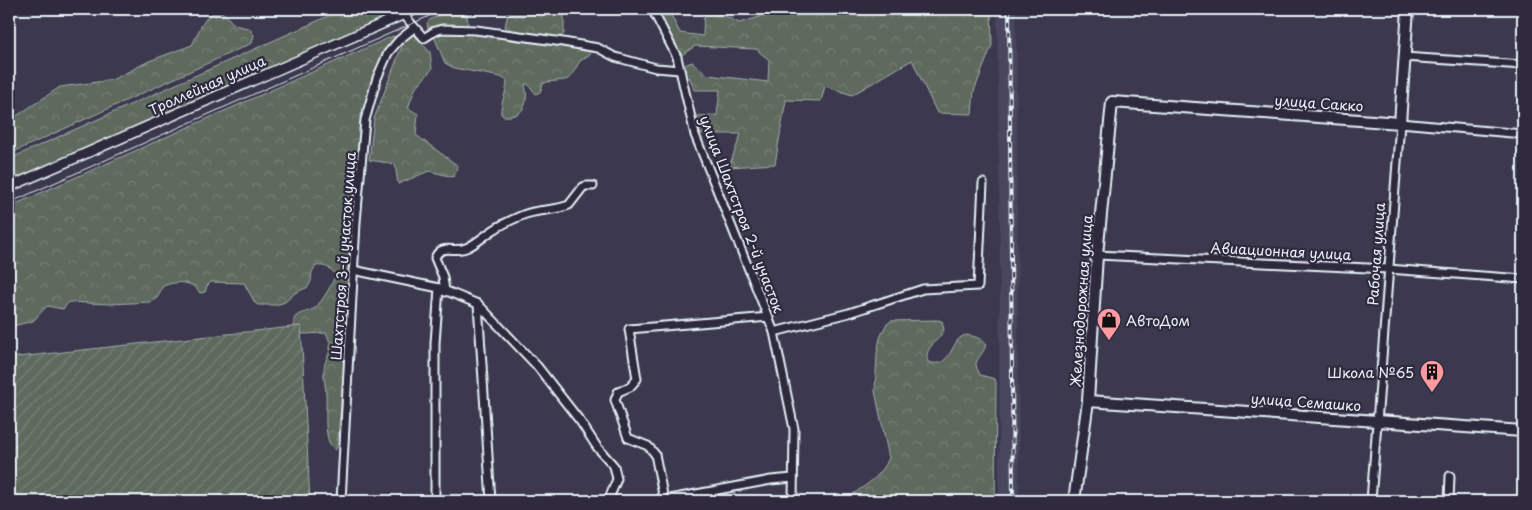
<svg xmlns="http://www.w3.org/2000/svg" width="1532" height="510" font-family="'Playpen Sans',sans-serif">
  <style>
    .built { fill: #48465e }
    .forest { fill: url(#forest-crowns); stroke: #a4aeab }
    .garden { fill: url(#garden-furrows); stroke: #a4aeab }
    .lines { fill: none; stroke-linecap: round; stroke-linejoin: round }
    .minor-casing { stroke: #e8f1f8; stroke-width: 11 }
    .tertiary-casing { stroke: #e8f1f8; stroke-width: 12 }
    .secondary-casing { stroke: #e8f1f8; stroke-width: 14 }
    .minor { stroke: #2f2a3d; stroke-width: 7 }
    .tertiary { stroke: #2f2a3d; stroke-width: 9 }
    .secondary { stroke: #2f2a3d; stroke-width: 10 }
    .tram { stroke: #e8f1f8; stroke-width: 1 }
    .rail-casing { stroke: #e8f1f8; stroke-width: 4 }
    .rail { stroke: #2f2a3d; stroke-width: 2; stroke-dasharray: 5.5; stroke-linecap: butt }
    .labels { text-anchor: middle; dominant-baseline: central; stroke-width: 4.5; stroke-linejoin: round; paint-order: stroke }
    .street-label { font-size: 14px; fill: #e8f1f8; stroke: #2f2a3d }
    .poi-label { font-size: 14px; fill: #e8f1f8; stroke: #2f2a3d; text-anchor: start }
  </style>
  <defs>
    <pattern id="forest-crowns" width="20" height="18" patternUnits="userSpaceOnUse" patternTransform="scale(1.25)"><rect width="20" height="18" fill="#5f6a5e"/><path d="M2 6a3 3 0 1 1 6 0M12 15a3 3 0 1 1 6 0" fill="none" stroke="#768076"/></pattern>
    <pattern id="garden-furrows" width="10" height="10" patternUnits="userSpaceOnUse" patternTransform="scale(1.25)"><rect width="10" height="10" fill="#5f6a5e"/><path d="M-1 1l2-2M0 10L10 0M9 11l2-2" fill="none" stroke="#768076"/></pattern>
  </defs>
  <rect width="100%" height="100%" fill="#3c394f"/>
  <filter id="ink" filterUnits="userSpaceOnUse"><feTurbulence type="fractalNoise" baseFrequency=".02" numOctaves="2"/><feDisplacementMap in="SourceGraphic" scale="10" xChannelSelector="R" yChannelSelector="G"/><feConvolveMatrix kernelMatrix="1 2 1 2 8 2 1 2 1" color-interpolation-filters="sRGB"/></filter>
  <g filter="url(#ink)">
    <path class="built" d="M 997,9 L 1016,9 L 1019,501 L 999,501 L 1000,229 Z"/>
    <g class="forest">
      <path d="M 344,9 L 405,9 L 9,186 L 9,159 Z"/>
      <path d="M 453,9 L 482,9 L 467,15 L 468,24 L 463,27 L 428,28 L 427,23 L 431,19 Z"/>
      <path d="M 505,9 L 564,9 L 564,34 C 556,43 520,33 508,31 L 505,26 L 508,14 Z"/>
      <path d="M 656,9 L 668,9 L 680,33 L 703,36 L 704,9 L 719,9 L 719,13 L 739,23 L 760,17 L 760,9 L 991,9 L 992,45 L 974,91 L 972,114 L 937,113 L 912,60 L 852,95 L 825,86 L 821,101 L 786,100 L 775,164 L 729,167 L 741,134 L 700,134 L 697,116 L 717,115 L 720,90 L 694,90 C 692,81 687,74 685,65 L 692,62 L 708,75 L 768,82 L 769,60 L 756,49 L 695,46 L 680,56 Z"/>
      <path d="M 220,12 C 227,14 228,19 233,23 C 238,27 244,27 249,28 L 254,35 L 252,43 L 9,154 L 9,121 L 60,87 L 112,80 L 149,61 L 192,45 C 199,32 204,12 220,12 Z"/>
      <path d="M 444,31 L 552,44 L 587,50 L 590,52 L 590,55 L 580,61 L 570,78 L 565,80 L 547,82 L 543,84 L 540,92 L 536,94 L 528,84 L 525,84 C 529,102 525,118 503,116 L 501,114 C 500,102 507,93 507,81 L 501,77 L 454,68 L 445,63 L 435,39 L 437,34 Z"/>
      <path d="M 413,34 L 430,52 L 432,69 L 415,89 L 408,108 L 418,114 L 416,135 L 458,166 L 453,177 L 429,171 L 398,184 L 395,164 L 369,160 L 374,119 L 405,38 Z"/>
      <path d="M 393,36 L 396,37 L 396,39 L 386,49 L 375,72 L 360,123 L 352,234 L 347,337 L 337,448 L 335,450 C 322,441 327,409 326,394 C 326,386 323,379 324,370 C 325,354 336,352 326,333 L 303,334 L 296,331 C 288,311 304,315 315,308 C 321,303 335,281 335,274 C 330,267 324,265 316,266 L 312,272 L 311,281 L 308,287 L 295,293 L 285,302 L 276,305 L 258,305 L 255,303 L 244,283 L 211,282 L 207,286 L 205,292 L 200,293 C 191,280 177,281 163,286 L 157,298 L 151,302 L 109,304 L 69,302 L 63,309 L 47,306 L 33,321 L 9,327 L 9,207 Z"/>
      <path d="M 937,320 L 942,321 L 944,330 C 938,342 923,348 928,362 C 956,371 949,329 972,336 C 998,343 979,352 976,364 C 976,368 979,372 980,375 L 995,379 L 996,383 L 995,501 L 844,501 C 861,487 881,479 889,458 L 875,391 L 877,353 L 880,338 L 886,325 L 891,321 Z"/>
    </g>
    <path class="garden" d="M 301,326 L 310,501 L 9,501 L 9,358 Z"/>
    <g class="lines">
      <defs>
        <g id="minor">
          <path d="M 652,9 L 677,57 L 695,135 L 774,332 L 849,313 L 923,289 L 978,286 L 983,183"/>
          <path d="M 403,14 L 424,38 L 435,31 L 442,29 L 476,30 L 563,42 L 598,48 L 615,57 L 656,68 L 680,70"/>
          <path d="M 1404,57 L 1523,65"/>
          <path d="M 1097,255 L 1388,269 L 1523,279"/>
          <path d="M 353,270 L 439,288 L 478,304 L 537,366 L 580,421 L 597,447 L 614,466 L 617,479 L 608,501"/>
          <path d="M 445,292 L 443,277 L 435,258 C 441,243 454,253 466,248 C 476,244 485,235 495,229 C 504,223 514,219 523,215 C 538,209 555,211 569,205 L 583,187 L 586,186 L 593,186"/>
          <path d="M 478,304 L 491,501"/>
          <path d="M 769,317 L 629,329 L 637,379 L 630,387 L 618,392 L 615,400 L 628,438 L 648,446 L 655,454 L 664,500 L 771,480 L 793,478"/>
          <path d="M 774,332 L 794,429 L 793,501"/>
          <path d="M 341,501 L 356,222 L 365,120 L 377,78 L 388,53 L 399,40 L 414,28"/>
          <path d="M 435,501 L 435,343 L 439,288"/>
          <path d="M 1371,501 L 1400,123 L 1523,134"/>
          <path d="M 1449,501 L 1450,476"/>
        </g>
        <path id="tertiary" d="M 9,187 L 416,9"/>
        <g id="secondary">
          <path d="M 1088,401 L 1523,431"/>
          <path d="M 1074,501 L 1088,401 L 1097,255 L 1112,102 L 1400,123 L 1408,9"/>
        </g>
      </defs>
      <use href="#minor" class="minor-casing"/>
      <use href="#tertiary" class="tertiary-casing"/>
      <use href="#secondary" class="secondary-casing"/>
      <use href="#minor" class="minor"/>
      <use href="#tertiary" class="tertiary"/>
      <use href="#secondary" class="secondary"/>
      <path class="tram" d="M 9,203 L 445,9"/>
      <defs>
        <path id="rail" d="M 1009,9 L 1013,501"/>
      </defs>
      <use href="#rail" class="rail-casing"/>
      <use href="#rail" class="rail"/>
    </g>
  </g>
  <defs>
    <symbol id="shop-pin" viewBox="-11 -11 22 30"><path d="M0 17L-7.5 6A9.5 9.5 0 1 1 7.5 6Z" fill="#ff9aa2" stroke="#2f2a3d"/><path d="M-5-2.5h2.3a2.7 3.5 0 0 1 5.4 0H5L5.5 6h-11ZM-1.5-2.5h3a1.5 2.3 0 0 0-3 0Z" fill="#111"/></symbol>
    <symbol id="building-pin" viewBox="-11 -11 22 30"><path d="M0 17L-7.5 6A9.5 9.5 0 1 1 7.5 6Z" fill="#ff9aa2" stroke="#2f2a3d"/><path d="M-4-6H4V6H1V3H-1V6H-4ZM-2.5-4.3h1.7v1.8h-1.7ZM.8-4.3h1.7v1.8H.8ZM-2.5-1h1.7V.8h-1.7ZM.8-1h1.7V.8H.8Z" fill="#111"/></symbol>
  </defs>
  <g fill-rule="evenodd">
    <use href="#shop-pin" x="1095" y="306" width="28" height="38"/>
    <use href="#building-pin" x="1418" y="358" width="28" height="38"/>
  </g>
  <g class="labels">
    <g class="street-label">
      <text transform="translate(207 85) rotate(-24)">Троллейная улица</text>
      <text transform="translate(1319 103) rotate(4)">улица Сакко</text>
      <text transform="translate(742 214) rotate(69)">улица Шахтстроя 2-й участок</text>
      <text transform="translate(1281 251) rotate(3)">Авиационная улица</text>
      <text transform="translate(1376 254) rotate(-86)">Рабочая улица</text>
      <text transform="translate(343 256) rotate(-86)">Шахтстроя 3-й участок улица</text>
      <text transform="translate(1081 301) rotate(-86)">Железнодорожная улица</text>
      <text transform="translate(1306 402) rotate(4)">улица Семашко</text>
    </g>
    <g class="poi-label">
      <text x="1126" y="320">АвтоДом</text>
      <text x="1414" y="372" text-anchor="end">Школа №65</text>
    </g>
  </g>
  <rect width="1532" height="510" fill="none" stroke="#2f2a3d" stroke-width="30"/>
  <rect x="15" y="15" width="1502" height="480" fill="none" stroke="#e8f1f8" stroke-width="2" filter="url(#ink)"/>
</svg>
